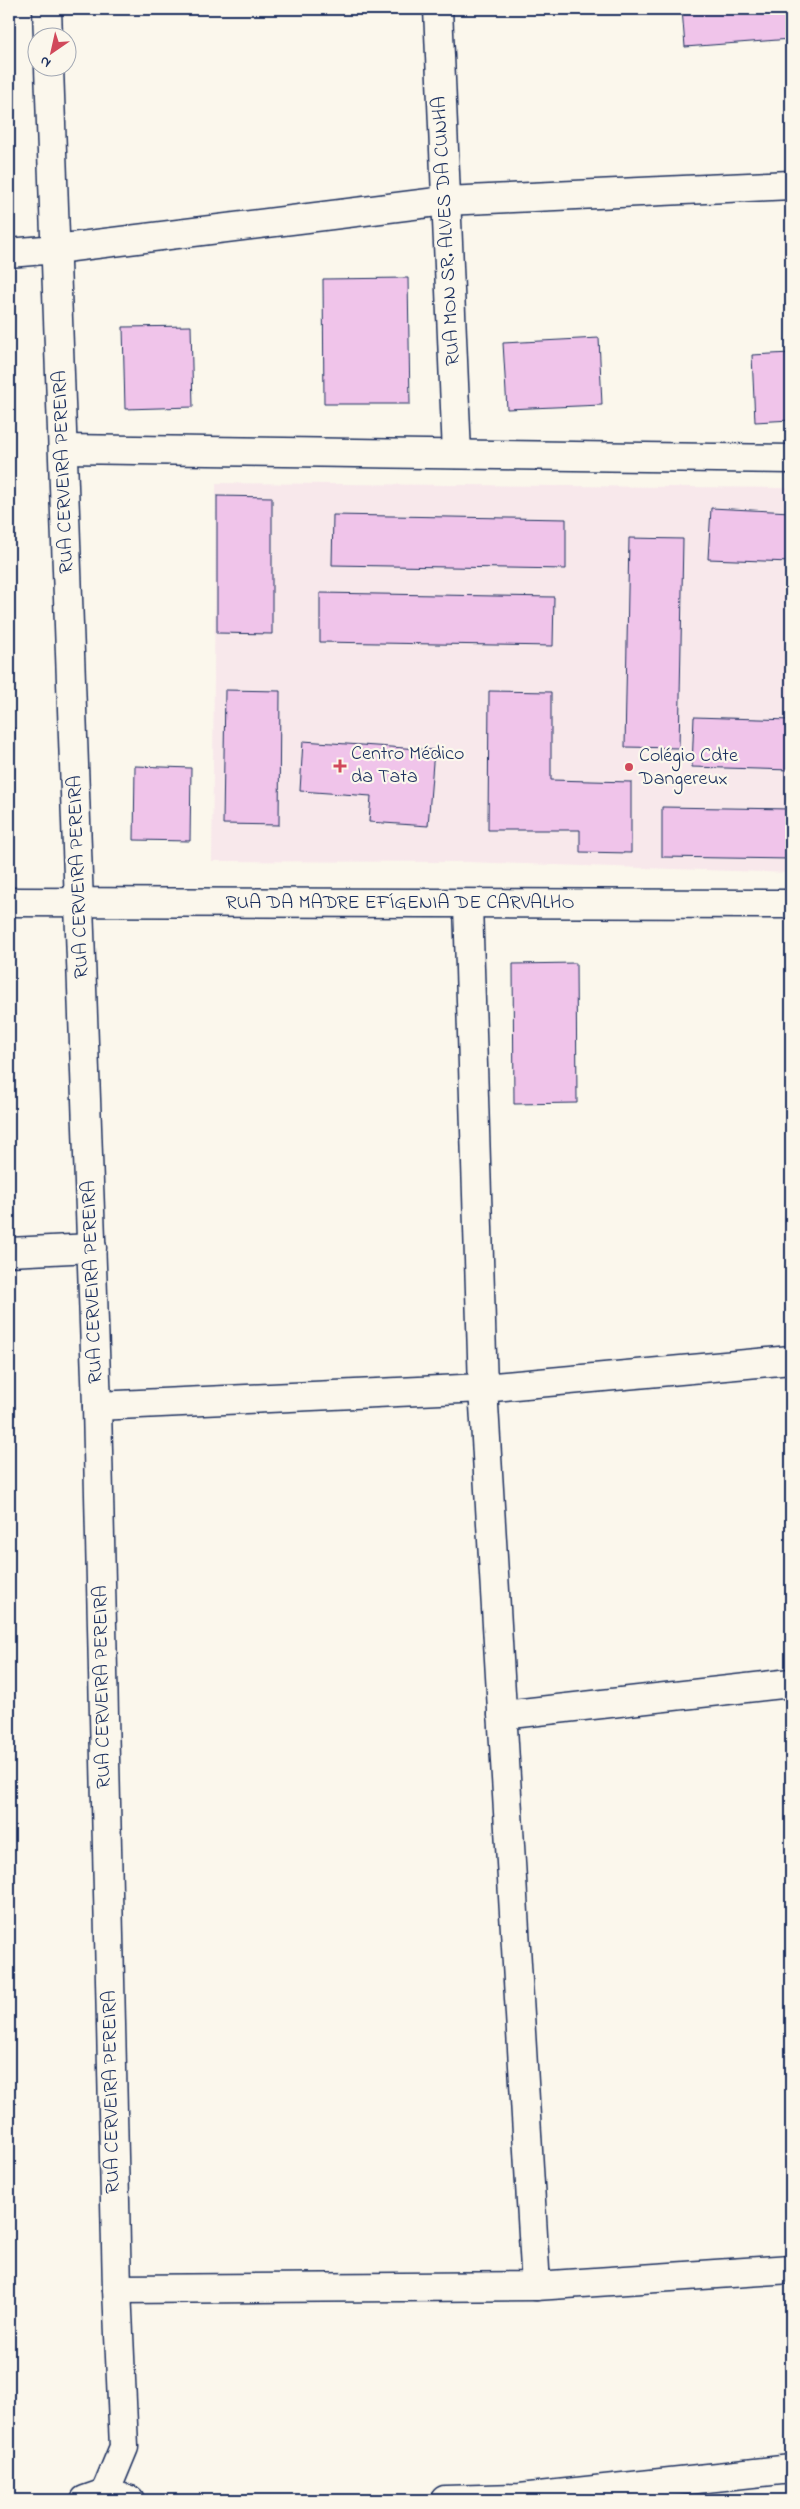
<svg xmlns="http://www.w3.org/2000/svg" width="800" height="2509" font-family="'Indie Flower',sans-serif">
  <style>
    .built { fill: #f8e8eb }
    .building { fill: #f0c4ea; stroke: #1b2f5e }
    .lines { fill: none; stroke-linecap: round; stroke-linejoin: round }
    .minor-casing { stroke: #1b2f5e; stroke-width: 31 }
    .minor { stroke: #fbf7ec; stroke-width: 28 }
    .poi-dot { fill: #d1495b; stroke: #fbf7ec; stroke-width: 2 }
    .labels { text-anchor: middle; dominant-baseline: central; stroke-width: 4.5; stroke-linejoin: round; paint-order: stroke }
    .street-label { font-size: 20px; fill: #1b2f5e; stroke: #fbf7ec }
    .poi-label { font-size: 20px; fill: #1b2f5e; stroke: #fbf7ec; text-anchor: start }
  </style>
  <rect width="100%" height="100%" fill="#fbf7ec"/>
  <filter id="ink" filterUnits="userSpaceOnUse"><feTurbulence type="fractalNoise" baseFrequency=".02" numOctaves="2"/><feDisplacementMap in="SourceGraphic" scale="10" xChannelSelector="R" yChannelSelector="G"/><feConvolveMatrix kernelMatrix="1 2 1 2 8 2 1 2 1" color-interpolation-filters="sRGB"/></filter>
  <g filter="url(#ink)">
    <path class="built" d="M 216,483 L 791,488 L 791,873 L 467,862 L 212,861 Z"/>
    <g class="building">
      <path d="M 682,9 L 791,9 L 791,39 L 685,47 Z"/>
      <path d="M 791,208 L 791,281 L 788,209 Z"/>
      <path d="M 408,278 L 410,404 L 324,404 L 323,279 Z"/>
      <path d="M 191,326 L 193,407 L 125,409 L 123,327 Z"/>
      <path d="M 599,338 L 602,405 L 507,409 L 503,343 Z"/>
      <path d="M 791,353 L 791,420 L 755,422 L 752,355 Z"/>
      <path d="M 217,496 L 272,497 L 272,634 L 217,633 Z"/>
      <path d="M 711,508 L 791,512 L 791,562 L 708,559 Z"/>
      <path d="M 333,515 L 566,519 L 566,569 L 332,565 Z"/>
      <path d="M 629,538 L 683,539 L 679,748 L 625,747 Z"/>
      <path d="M 320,593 L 554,597 L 553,646 L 320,642 Z"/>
      <path d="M 225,690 L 280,691 L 279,825 L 223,824 Z"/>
      <path d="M 489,691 L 551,692 L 551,780 L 631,782 L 631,853 L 580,852 L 580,830 L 488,830 Z"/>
      <path d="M 694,717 L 791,720 L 791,770 L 692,767 Z"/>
      <path d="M 9,728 L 15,728 L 13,875 L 9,875 Z"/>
      <path d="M 303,741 L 434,750 L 428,826 L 369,822 L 371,796 L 300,791 Z"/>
      <path d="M 135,766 L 191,768 L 190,841 L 134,840 Z"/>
      <path d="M 662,807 L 791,809 L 791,859 L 662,857 Z"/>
      <path d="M 576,963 L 577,1103 L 514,1104 L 513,964 Z"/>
    </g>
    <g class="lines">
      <defs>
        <g id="minor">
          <path d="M 47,9 L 48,38"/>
          <path d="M 438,9 L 457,454"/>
          <path d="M 49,68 L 97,1406 L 117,2289 L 124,2447 L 105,2493"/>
          <path d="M 9,253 L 56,249 L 445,201 L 791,185"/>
          <path d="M 64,449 L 791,459"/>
          <path d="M 9,902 L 791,904"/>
          <path d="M 468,904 L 483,1388 L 536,2286"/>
          <path d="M 9,1252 L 92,1248"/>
          <path d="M 97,1406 L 483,1388 L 791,1360"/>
          <path d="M 502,1715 L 791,1683"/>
          <path d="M 117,2289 L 536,2286 L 791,2269"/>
          <path d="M 85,2500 L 105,2493 L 130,2500"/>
          <path d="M 445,2500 L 520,2498 L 791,2469"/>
        </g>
      </defs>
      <use href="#minor" class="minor-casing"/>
      <use href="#minor" class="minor"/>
    </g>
  </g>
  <g class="poi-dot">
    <path d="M337.5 758.5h5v5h5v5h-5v5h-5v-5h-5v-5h5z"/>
    <circle cx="629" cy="767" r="5"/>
  </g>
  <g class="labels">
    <g class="street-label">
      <text transform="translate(447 231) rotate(-93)">RUA MON SR. ALVES DA CUNHA</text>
      <text transform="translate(64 472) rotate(-92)">RUA CERVEIRA PEREIRA</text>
      <text transform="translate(79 877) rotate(-92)">RUA CERVEIRA PEREIRA</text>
      <text x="400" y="903">RUA DA MADRE EFÍGENIA DE CARVALHO</text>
      <text transform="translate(93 1282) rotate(-92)">RUA CERVEIRA PEREIRA</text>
      <text transform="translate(103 1687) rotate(-91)">RUA CERVEIRA PEREIRA</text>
      <text transform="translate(112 2092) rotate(-91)">RUA CERVEIRA PEREIRA</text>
    </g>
    <g class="poi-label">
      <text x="351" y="754">Centro Médico<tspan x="351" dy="23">da Tata</tspan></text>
      <text x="639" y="756">Colégio Cdte<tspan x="639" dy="23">Dangereux</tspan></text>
    </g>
  </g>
  <rect width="800" height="2509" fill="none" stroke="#fbf7ec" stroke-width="30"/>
  <rect x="15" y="15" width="770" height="2479" fill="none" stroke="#1b2f5e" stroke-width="2" filter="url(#ink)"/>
  <g transform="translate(52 52) rotate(214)"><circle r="24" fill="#fbf7ec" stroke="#a1a7b3"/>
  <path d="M0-4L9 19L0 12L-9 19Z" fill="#d1495b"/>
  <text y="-8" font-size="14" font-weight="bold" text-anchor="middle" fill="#1b2f5e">N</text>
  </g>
</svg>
